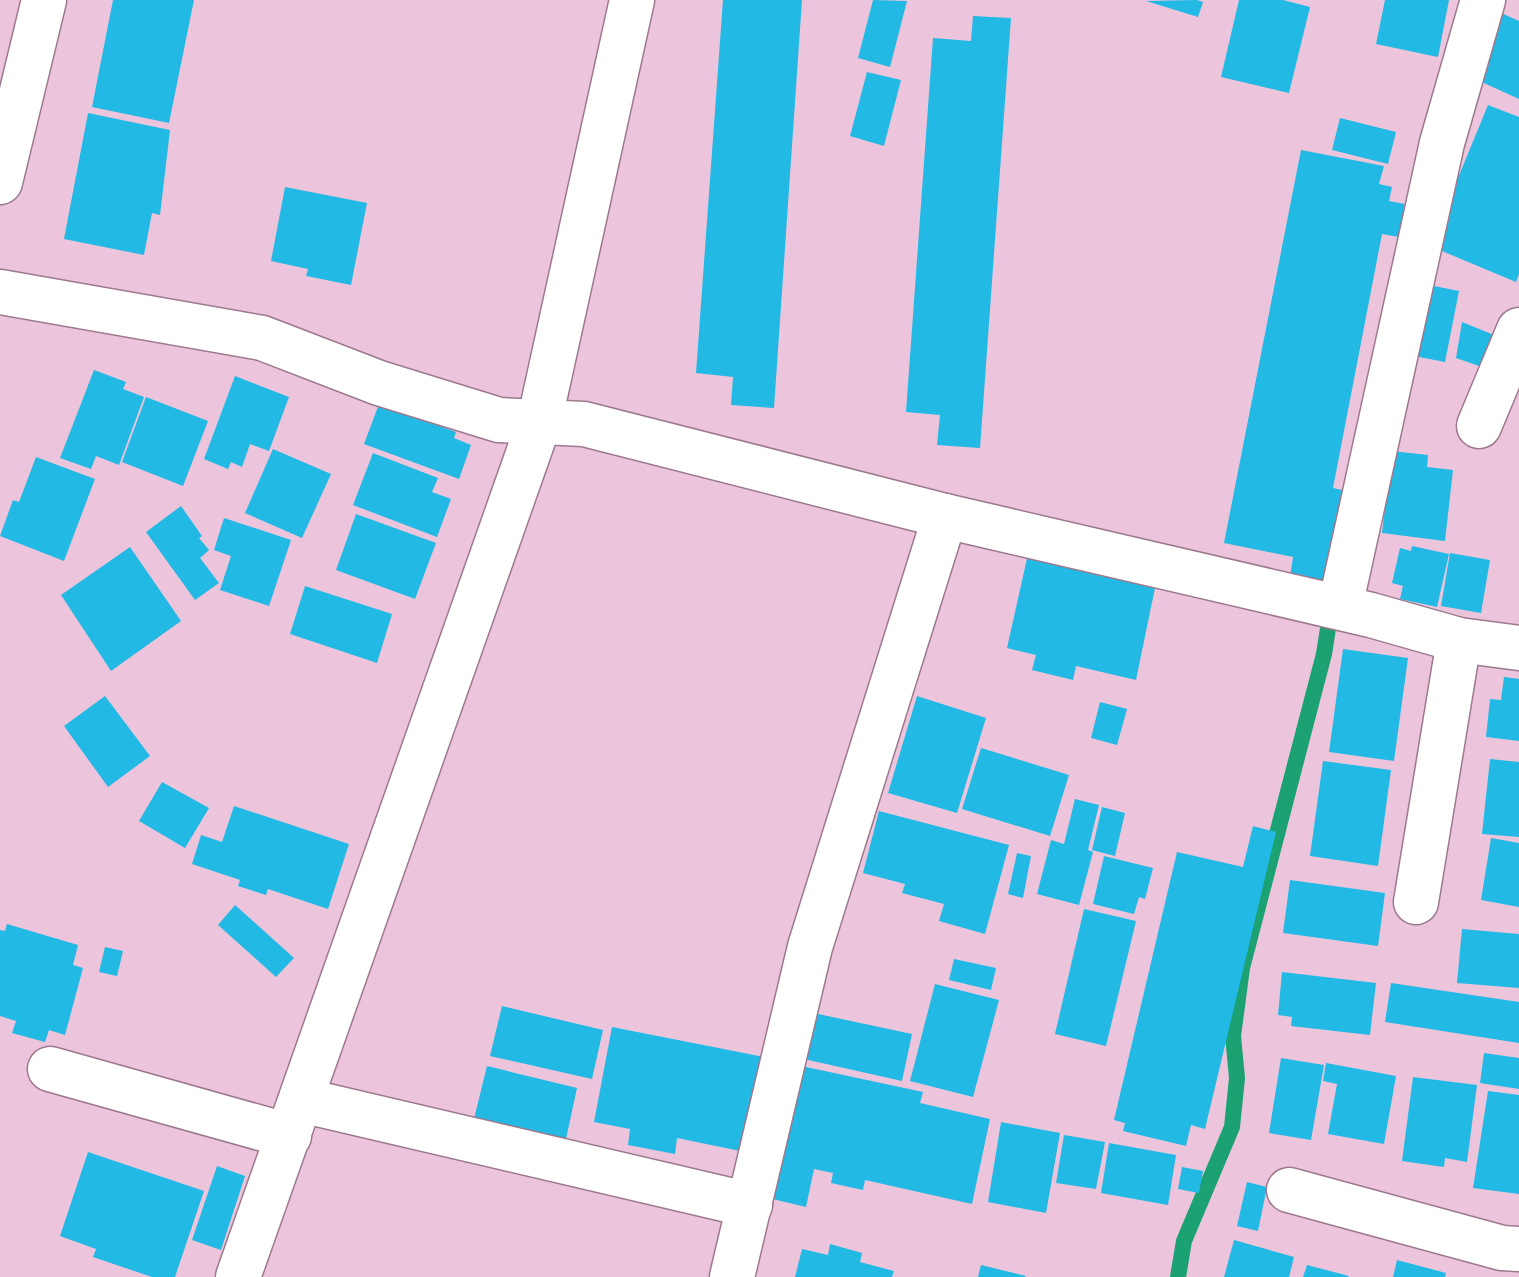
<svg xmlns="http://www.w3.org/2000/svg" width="1519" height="1277" font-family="'DM Sans',sans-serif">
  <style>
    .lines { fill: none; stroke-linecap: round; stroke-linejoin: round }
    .stream { stroke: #1ba172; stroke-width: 16 }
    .building { fill: #22b9e4 }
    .minor-casing { stroke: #9d798e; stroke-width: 47 }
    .minor { stroke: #fff; stroke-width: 44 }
  </style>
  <rect width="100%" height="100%" fill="#ecc5dc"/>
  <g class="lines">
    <path class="stream" d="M 1178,1277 L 1184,1241 L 1232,1127 L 1237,1078 L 1233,1036 L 1242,968 L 1324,654 L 1331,609"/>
  </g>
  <g class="building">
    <path d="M 113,0 L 194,0 L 169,123 L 92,107 Z"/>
    <path d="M 723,0 L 802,0 L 774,408 L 731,405 L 733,377 L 696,373 Z"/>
    <path d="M 873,0 L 907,1 L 890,67 L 858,58 Z"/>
    <path d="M 1197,0 L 1203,2 L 1198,17 L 1146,1 Z"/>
    <path d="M 1239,0 L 1283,0 L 1310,7 L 1289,93 L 1221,77 Z"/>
    <path d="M 1385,0 L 1449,0 L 1438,57 L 1376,44 Z"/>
    <path d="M 1497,11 L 1519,21 L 1519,99 L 1475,79 Z"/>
    <path d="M 973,16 L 1011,18 L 980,448 L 937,445 L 940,415 L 906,412 L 933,38 L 971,41 Z"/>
    <path d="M 867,72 L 901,80 L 884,146 L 850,136 Z"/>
    <path d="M 1488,105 L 1519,117 L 1519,274 L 1516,282 L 1430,246 Z"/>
    <path d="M 88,113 L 170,130 L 160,215 L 152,213 L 144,255 L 64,239 Z"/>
    <path d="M 1340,118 L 1396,132 L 1388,164 L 1332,150 Z"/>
    <path d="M 1301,150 L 1384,166 L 1379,184 L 1392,187 L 1389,201 L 1405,204 L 1399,237 L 1382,234 L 1333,488 L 1347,491 L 1329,587 L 1290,577 L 1293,557 L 1224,543 Z"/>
    <path d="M 285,187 L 367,203 L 351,285 L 306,276 L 308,269 L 271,261 Z"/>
    <path d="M 1424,284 L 1459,291 L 1445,362 L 1409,355 Z"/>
    <path d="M 1462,322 L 1494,335 L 1482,367 L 1456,358 Z"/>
    <path d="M 94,370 L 126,382 L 123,389 L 144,397 L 119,465 L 96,456 L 91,469 L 60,458 Z"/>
    <path d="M 235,376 L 289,397 L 269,451 L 250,444 L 242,467 L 231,462 L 228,469 L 204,459 Z"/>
    <path d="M 146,397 L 208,421 L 183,486 L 122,462 Z"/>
    <path d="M 379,404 L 456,432 L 454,438 L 471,445 L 459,479 L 364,444 Z"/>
    <path d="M 273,449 L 331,474 L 302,538 L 245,513 Z"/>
    <path d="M 1392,451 L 1428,455 L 1427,467 L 1453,470 L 1445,541 L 1382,533 Z"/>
    <path d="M 373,453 L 438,478 L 432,492 L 451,499 L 437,537 L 353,505 Z"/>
    <path d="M 36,457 L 95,479 L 64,561 L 0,536 L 13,500 L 19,502 Z"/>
    <path d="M 181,506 L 202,536 L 199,538 L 209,550 L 200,558 L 219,583 L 195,600 L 146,532 Z"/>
    <path d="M 356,514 L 436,543 L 415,599 L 336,570 Z"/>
    <path d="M 224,518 L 291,540 L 269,606 L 220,590 L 231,556 L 214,550 Z"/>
    <path d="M 1412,546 L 1449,554 L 1437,607 L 1400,599 L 1403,586 L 1392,583 L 1400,548 L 1411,551 Z"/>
    <path d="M 130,547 L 181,621 L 111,671 L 61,595 Z"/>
    <path d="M 1450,553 L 1490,560 L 1481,613 L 1441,606 Z"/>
    <path d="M 1028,554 L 1156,583 L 1136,680 L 1076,666 L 1073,680 L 1032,670 L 1036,655 L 1007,648 Z"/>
    <path d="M 305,586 L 392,614 L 377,663 L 290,634 Z"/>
    <path d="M 1343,649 L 1408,658 L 1394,761 L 1329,752 Z"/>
    <path d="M 1504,677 L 1519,679 L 1519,741 L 1486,737 L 1490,699 L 1501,700 Z"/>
    <path d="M 105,696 L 150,756 L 108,787 L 64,726 Z"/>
    <path d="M 917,696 L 986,718 L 957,813 L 888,793 Z"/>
    <path d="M 1100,702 L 1127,709 L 1117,745 L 1091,738 Z"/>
    <path d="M 981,748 L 1069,775 L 1050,836 L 962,809 Z"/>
    <path d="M 1490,759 L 1519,762 L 1519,837 L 1482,834 Z"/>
    <path d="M 1323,761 L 1391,770 L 1378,866 L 1310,856 Z"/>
    <path d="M 162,782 L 209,808 L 185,848 L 139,821 Z"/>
    <path d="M 1075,799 L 1099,805 L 1088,850 L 1093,852 L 1079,905 L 1037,894 L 1051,840 L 1064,844 Z"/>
    <path d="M 234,806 L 349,844 L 328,909 L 268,889 L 266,895 L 238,886 L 240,880 L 192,864 L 201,835 L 222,842 Z"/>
    <path d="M 1102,807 L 1125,813 L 1115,856 L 1092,850 Z"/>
    <path d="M 879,811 L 1009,845 L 985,934 L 939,921 L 944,904 L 902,893 L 905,884 L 863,873 Z"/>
    <path d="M 1253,826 L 1276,832 L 1205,1129 L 1191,1125 L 1186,1146 L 1123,1131 L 1125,1123 L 1114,1120 L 1177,852 L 1243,867 Z"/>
    <path d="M 1491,838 L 1519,843 L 1519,907 L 1481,900 Z"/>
    <path d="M 1017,853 L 1031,856 L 1023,898 L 1008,894 Z"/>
    <path d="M 1104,856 L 1153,868 L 1145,899 L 1139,897 L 1134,914 L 1093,904 Z"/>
    <path d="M 1290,880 L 1385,893 L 1378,946 L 1283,933 Z"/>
    <path d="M 235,905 L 294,958 L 276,977 L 218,925 Z"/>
    <path d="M 1084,909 L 1136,921 L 1106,1046 L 1055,1034 Z"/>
    <path d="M 7,924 L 78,945 L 73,965 L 83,968 L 65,1035 L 49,1030 L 45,1042 L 12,1033 L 16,1021 L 0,1016 L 0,930 L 5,931 Z"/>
    <path d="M 1462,929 L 1519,934 L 1519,988 L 1457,983 Z"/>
    <path d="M 105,947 L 123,951 L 117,976 L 99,972 Z"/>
    <path d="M 954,959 L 996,968 L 991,990 L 949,980 Z"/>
    <path d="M 1282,972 L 1376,983 L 1370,1035 L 1291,1026 L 1292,1017 L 1278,1015 Z"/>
    <path d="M 1391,983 L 1519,1002 L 1519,1043 L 1385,1022 Z"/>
    <path d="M 935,984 L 999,1000 L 973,1097 L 910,1081 Z"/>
    <path d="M 502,1006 L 603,1030 L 592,1079 L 490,1056 Z"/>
    <path d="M 804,1011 L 912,1034 L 902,1081 L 795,1057 Z"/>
    <path d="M 612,1027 L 764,1057 L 745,1152 L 677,1138 L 675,1154 L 628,1145 L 630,1129 L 594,1122 Z"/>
    <path d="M 1484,1053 L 1519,1058 L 1519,1089 L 1480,1083 Z"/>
    <path d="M 1281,1058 L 1324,1065 L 1311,1140 L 1269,1133 Z"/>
    <path d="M 1326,1063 L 1396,1076 L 1384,1144 L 1328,1134 L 1337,1084 L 1323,1081 Z"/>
    <path d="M 792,1064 L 923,1092 L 920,1103 L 990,1119 L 972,1204 L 865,1180 L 863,1190 L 831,1183 L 833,1173 L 814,1169 L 806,1207 L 764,1197 Z"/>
    <path d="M 487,1066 L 577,1088 L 563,1153 L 471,1131 Z"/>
    <path d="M 1413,1077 L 1477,1085 L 1467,1162 L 1445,1158 L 1444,1167 L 1402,1161 Z"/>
    <path d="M 1488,1091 L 1519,1095 L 1519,1194 L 1473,1188 Z"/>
    <path d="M 1001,1122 L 1060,1133 L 1046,1213 L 988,1202 Z"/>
    <path d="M 1064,1135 L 1105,1142 L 1096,1189 L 1056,1183 Z"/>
    <path d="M 1109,1143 L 1176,1155 L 1168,1205 L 1101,1193 Z"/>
    <path d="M 88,1152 L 204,1191 L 175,1277 L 152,1277 L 93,1257 L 96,1249 L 60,1236 Z"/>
    <path d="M 217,1166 L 245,1176 L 221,1250 L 192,1240 Z"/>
    <path d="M 1182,1167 L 1203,1171 L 1199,1193 L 1178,1189 Z"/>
    <path d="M 1247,1182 L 1267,1187 L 1258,1231 L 1237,1226 Z"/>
    <path d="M 1234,1240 L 1294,1257 L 1289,1277 L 1224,1277 Z"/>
    <path d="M 830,1244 L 862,1253 L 860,1262 L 894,1271 L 892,1277 L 795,1277 L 802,1249 L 828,1255 Z"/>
    <path d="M 1397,1260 L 1446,1273 L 1445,1277 L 1393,1277 Z"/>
    <path d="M 981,1265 L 1026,1276 L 1025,1277 L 978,1277 Z"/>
    <path d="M 1307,1265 L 1349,1276 L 1348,1277 L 1303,1277 Z"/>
  </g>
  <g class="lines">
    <defs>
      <g id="minor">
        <path d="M 0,182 L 44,0"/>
        <path d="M 0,292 L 262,338 L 379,383 L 499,420 L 584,424 L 945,516 L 1371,615 L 1459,640 L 1519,648"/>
        <path d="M 1479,426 L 1519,330"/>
        <path d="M 1340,607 L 1442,143 L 1483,0"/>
        <path d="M 1416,902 L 1459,640"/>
        <path d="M 50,1069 L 289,1136"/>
        <path d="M 301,1100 L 750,1205"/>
        <path d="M 1289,1190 L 1502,1248 L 1519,1249"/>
        <path d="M 238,1277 L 539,423 L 632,0"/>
        <path d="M 732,1277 L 810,947 L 945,516"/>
      </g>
    </defs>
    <use href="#minor" class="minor-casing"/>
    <use href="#minor" class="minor"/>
  </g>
</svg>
